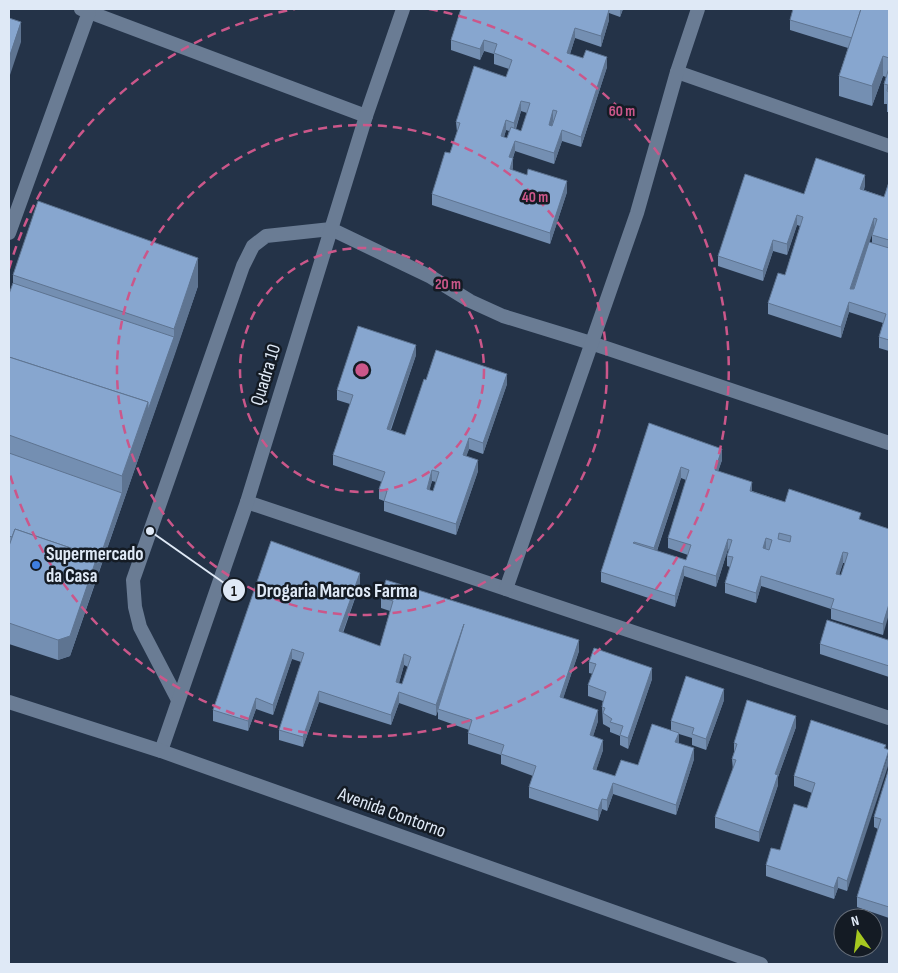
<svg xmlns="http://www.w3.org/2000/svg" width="898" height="973" font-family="'Sofia Sans Condensed',sans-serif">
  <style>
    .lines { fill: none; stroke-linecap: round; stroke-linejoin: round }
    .service { stroke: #6a7c94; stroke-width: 14 }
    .minor { stroke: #6a7c94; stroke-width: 14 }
    .tertiary { stroke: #6a7c94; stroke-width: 14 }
    .wall { fill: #748fb2; fill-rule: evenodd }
    .shaded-wall { fill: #5e7491 }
    .building { fill: #87a6cf; stroke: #5e7491; fill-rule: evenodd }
    .ring { fill: none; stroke: #cb578a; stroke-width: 2.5; stroke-dasharray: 9 6 }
    .shop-dot { fill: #3f7fe0; stroke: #141b24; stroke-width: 2 }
    .labels { text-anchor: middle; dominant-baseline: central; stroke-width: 5; stroke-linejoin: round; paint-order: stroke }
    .street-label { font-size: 19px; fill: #dfe9f6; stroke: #141b24 }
    .poi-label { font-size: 19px; font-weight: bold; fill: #dfe9f6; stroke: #141b24; text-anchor: start }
    .centre { fill: #cb578a; stroke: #141b24; stroke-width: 2.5 }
    .ring-label { font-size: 15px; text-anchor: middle; font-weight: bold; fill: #cb578a; stroke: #141b24; stroke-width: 5; stroke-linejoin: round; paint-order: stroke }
    .leader { fill: none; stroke: #dfe9f6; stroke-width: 2 }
    .callout-dot { fill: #dfe9f6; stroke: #141b24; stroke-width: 2 }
    .mark-label { font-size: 15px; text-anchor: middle; font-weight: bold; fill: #111 }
    .callout-label { font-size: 20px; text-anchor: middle; font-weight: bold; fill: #dfe9f6; stroke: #141b24; stroke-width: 5; stroke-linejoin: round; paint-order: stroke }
  </style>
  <rect width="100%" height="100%" fill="#243348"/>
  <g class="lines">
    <path class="service" d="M 178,700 L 140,627 L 135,607 L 133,580 L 243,266 L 253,246 L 266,236 L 331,229"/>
    <g class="minor">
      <path d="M 89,12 L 366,116"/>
      <path d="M 677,72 L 889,146"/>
      <path d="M 331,229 L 431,277 L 470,301 L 503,316 L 591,343 L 889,443"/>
      <path d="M 9,233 L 89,12 L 81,9"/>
      <path d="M 247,502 L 889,718"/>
      <path d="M 506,589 L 637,213 L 677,72 L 698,9"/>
      <path d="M 161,751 L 247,502 L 366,116 L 403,9"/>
    </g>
    <path class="tertiary" d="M 9,702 L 161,751 L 761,964"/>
  </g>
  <g class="wall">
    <path d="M 461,9 L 623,9 L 620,17 L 609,13 L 609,20 L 601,47 L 575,38 L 570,54 L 607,67 L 581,147 L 562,141 L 554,164 L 515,151 L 513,158 L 512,170 L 567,192 L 550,244 L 432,205 L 432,194 L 450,153 L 457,132 L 456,122 L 506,77 L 509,69 L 494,64 L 494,54 L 484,51 L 480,60 L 451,50 L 451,40 ZM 521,111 L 527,113 L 521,131 L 516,129 ZM 506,130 L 509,131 L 507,138 L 504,137 Z"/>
    <path d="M 889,9 L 889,112 L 887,112 L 887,104 L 884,104 L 884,84 L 886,77 L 883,76 L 872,106 L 839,96 L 839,76 L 848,48 L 790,30 L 790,20 Z"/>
    <path d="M 889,182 L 889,351 L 879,348 L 879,337 L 883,323 L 849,312 L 841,338 L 768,314 L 768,303 L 785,275 L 800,226 L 797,225 L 787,255 L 773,251 L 763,281 L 718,266 L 718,256 L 804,194 L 865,185 L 864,190 L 884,197 ZM 872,234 L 872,243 L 869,242 Z"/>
    <path d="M 13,275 L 198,286 L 70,656 L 58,660 L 9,644 L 9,294 L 13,283 Z"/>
    <path d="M 416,355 L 391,430 L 405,435 L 426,380 L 507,384 L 483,454 L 469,449 L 466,456 L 478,471 L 456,535 L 384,511 L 384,501 L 379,499 L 379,489 L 382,482 L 333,465 L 333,455 L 350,404 L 337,400 L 337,390 ZM 432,481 L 436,482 L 433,491 L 429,490 Z"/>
    <path d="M 649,423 L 722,460 L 718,471 L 752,491 L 785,502 L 861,520 L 889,529 L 883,635 L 831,619 L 831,609 L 761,586 L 756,603 L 725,593 L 725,583 L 730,567 L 727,566 L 727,556 L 729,550 L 728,549 L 716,587 L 684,576 L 675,607 L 601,582 L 601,572 ZM 681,478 L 686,480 L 668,538 L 668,548 L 688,555 L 686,560 L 657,551 ZM 843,563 L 845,563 L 841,575 L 839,575 Z"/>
    <path d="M 360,584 L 343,633 L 380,646 L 390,611 L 381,608 L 381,597 L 579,651 L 563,698 L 598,721 L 593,736 L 603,750 L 596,770 L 615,776 L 638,765 L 671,730 L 671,721 L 724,700 L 706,750 L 692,745 L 692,738 L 679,734 L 679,743 L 694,759 L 676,815 L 613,794 L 607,811 L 602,809 L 598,821 L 529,798 L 529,787 L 533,776 L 501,764 L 501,755 L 468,744 L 468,733 L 469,730 L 438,719 L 438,711 L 436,716 L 399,703 L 391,725 L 319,702 L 303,747 L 279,740 L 279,730 L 301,662 L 292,659 L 273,715 L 256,709 L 248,731 L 213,721 L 213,710 ZM 404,665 L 408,667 L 402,684 L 399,683 Z"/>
    <path d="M 889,636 L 889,677 L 820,654 L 820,644 L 888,640 Z"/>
    <path d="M 589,662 L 652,679 L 628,749 L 620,745 L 620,736 L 610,732 L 610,728 L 603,724 L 602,707 L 603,701 L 588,696 L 588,685 L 593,674 L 589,673 Z"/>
    <path d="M 796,727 L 778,777 L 778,785 L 759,842 L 715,828 L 715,817 L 733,770 L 732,759 L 734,753 L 734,743 Z"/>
    <path d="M 886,745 L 847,891 L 838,888 L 834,899 L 766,876 L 766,865 L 780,850 L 807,808 L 812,793 L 794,786 L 794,776 Z"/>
    <path d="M 889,768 L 889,918 L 857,907 L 857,897 L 878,829 L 874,827 L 874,817 Z"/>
  </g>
  <g class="shaded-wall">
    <path d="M 620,9 L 623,9 L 620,17 Z"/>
    <path d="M 609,10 L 609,20 L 601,47 L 601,36 Z"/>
    <path d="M 21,22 L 21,42 L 9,78 L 9,58 Z"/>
    <path d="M 575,28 L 575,38 L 567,63 L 567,53 Z"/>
    <path d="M 484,40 L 484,51 L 480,60 L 480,49 Z"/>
    <path d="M 883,56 L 883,76 L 872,106 L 872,86 Z"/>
    <path d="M 607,57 L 607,67 L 581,147 L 581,137 Z"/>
    <path d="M 521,101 L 521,111 L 514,133 L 514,123 Z"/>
    <path d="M 553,110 L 553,121 L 549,136 L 549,125 Z"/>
    <path d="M 506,120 L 506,130 L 501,147 L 501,136 Z"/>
    <path d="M 562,130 L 562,141 L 554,164 L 554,153 Z"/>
    <path d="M 515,141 L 515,151 L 509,167 L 509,157 Z"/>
    <path d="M 513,158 L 513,168 L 510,180 L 510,169 Z"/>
    <path d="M 865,175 L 865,185 L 860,199 L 860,189 Z"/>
    <path d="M 567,181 L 567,192 L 550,244 L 550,233 Z"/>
    <path d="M 797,215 L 797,225 L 787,255 L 787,244 Z"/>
    <path d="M 874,218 L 874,229 L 850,299 L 850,289 Z"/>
    <path d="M 773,240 L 773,251 L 763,281 L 763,271 Z"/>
    <path d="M 198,258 L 198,286 L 174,357 L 97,577 L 70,656 L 58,660 L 58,640 L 97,557 L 122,493 L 122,476 L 148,402 L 174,337 L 174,329 Z"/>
    <path d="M 849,302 L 849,312 L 841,338 L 841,327 Z"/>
    <path d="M 416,345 L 416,355 L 387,439 L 387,429 Z"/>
    <path d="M 507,374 L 507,384 L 483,454 L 483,443 Z"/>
    <path d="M 469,438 L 469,449 L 463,466 L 463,455 Z"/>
    <path d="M 722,449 L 722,460 L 715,481 L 715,470 Z"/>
    <path d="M 478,460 L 478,471 L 456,535 L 456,524 Z"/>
    <path d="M 681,467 L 681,478 L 654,559 L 654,548 Z"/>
    <path d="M 432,470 L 432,481 L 427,500 L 427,489 Z"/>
    <path d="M 752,482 L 752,492 L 750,491 Z"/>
    <path d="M 766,538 L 766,549 L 763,548 Z"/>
    <path d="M 728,539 L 728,549 L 716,587 L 716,576 Z"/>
    <path d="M 843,552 L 843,563 L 836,584 L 836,574 Z"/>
    <path d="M 684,566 L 684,576 L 675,607 L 675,596 Z"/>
    <path d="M 360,573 L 360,584 L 339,642 L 339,631 Z"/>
    <path d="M 761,576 L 761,586 L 756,603 L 756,593 Z"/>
    <path d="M 889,604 L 889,614 L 883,635 L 883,624 Z"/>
    <path d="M 464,624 L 438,709 L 436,716 L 436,705 Z"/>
    <path d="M 579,640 L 579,651 L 560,708 L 560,697 Z"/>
    <path d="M 292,649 L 292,659 L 273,715 L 273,705 Z"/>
    <path d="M 404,654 L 404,665 L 396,693 L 396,682 Z"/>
    <path d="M 652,668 L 652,679 L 628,749 L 628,738 Z"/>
    <path d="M 724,689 L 724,700 L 706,750 L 706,739 Z"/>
    <path d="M 319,691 L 319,702 L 303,747 L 303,737 Z"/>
    <path d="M 399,692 L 399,703 L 391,725 L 391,715 Z"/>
    <path d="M 256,698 L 256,709 L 248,731 L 248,721 Z"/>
    <path d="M 598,710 L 598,721 L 590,746 L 590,735 Z"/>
    <path d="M 796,716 L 796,727 L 778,777 L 778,785 L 759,842 L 759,832 L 775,774 Z"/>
    <path d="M 679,733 L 679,743 L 675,742 Z"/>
    <path d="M 603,740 L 603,750 L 593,780 L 593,769 Z"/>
    <path d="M 694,748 L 694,759 L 676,815 L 676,805 Z"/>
    <path d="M 889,752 L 889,763 L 847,891 L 847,881 Z"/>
    <path d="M 613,783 L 613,794 L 607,811 L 607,800 Z"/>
    <path d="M 602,799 L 602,809 L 598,821 L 598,810 Z"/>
    <path d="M 838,877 L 838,888 L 834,899 L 834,888 Z"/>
  </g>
  <g class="building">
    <path d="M 461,9 L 607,9 L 609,10 L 601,36 L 575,28 L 567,53 L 583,58 L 586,50 L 607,57 L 581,137 L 562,130 L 554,153 L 515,141 L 509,157 L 513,158 L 510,169 L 527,175 L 528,169 L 567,181 L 550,233 L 432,194 L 445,152 L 450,153 L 460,123 L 456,122 L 474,66 L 506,77 L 512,60 L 494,53 L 497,44 L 484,40 L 480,49 L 451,40 ZM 521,101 L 530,103 L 521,131 L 511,127 L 507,138 L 501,136 L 506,120 L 514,123 ZM 553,110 L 557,111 L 552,126 L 549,125 Z"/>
    <path d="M 793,9 L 861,9 L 852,38 L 790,20 Z"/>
    <path d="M 861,9 L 889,9 L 889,58 L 883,56 L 872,86 L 839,76 Z"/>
    <path d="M 9,18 L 21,22 L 9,58 Z"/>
    <path d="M 889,68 L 889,92 L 887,91 L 888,85 L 884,84 Z"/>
    <path d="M 816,158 L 865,175 L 860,189 L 884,197 L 889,182 L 889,240 L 872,235 L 877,219 L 874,218 L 850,289 L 854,289 L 869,242 L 889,248 L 889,340 L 879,337 L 886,314 L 849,302 L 841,327 L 768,303 L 778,273 L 785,275 L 803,217 L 797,215 L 787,244 L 773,240 L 763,271 L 718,256 L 745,174 L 804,194 Z"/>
    <path d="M 38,201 L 198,258 L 174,329 L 13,275 Z"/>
    <path d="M 13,283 L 174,337 L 148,410 L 148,402 L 9,357 L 9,294 Z"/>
    <path d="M 358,326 L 416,345 L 387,429 L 405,435 L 424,379 L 426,380 L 436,350 L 507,374 L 483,443 L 469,438 L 463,455 L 478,460 L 456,524 L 384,501 L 387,491 L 379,489 L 385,472 L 333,455 L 353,395 L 337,390 ZM 432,470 L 439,472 L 433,491 L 427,489 Z"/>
    <path d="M 9,357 L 148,402 L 122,476 L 9,435 Z"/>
    <path d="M 649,423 L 722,449 L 715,470 L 752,482 L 750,491 L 785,502 L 789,489 L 861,513 L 859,519 L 889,529 L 889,604 L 883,624 L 831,608 L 834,599 L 761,576 L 756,593 L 725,583 L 733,557 L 727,556 L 732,540 L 728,539 L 716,576 L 684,566 L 675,596 L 601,572 ZM 681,467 L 689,470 L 668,538 L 691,545 L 686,560 L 633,543 L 634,542 L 654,548 ZM 779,533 L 791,536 L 790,542 L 778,539 ZM 766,538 L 772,540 L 769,550 L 763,548 ZM 843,552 L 848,553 L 841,575 L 836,574 Z"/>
    <path d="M 9,453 L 122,493 L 97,566 L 97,557 L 15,529 L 12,537 L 9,536 Z"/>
    <path d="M 15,529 L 97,557 L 70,636 L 58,640 L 9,623 L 9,546 Z"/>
    <path d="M 271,541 L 360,573 L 339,631 L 380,646 L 393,601 L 381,597 L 386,580 L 579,640 L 560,697 L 598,710 L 590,735 L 603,740 L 593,769 L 615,776 L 621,760 L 638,765 L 652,724 L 679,733 L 675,742 L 694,748 L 676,805 L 613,783 L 607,800 L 602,799 L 598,810 L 529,787 L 536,766 L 501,754 L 504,745 L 468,733 L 472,720 L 438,709 L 464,624 L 436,705 L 399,692 L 391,715 L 319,691 L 303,737 L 279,730 L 304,653 L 292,649 L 273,705 L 256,698 L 248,721 L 213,710 ZM 404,654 L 411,657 L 402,684 L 396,682 Z"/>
    <path d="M 827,620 L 888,640 L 889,636 L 889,666 L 820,644 Z"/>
    <path d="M 594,648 L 652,668 L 628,738 L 620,735 L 623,726 L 610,722 L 612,719 L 603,713 L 605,708 L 602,707 L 603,702 L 606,692 L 588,685 L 596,664 L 589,662 Z"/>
    <path d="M 686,676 L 724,689 L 706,739 L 692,734 L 694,728 L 671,721 Z"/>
    <path d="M 747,700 L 796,716 L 775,774 L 778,775 L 759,832 L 715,817 L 736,760 L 732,759 L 737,744 L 734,743 Z"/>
    <path d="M 811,720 L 886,745 L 884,748 L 889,750 L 847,881 L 838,877 L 834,888 L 766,865 L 771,848 L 780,850 L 794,804 L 807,808 L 815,783 L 794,776 Z"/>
    <path d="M 889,768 L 889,907 L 857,897 L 881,819 L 874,817 Z"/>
  </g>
  <g class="ring">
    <circle cx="362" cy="370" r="122"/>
    <circle cx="362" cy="370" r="245"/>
    <path d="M9 269A367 367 0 0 1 295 9M429 9A367 367 0 1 1 9 471"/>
  </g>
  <circle class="shop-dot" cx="36" cy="565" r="5"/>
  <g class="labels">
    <g class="street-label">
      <text transform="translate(266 375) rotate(-73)">Quadra 10</text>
      <text transform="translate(392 813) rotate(20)">Avenida Contorno</text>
    </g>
    <g class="poi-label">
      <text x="46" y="554">Supermercado<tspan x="46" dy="22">da Casa</tspan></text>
    </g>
  </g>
  <circle cx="362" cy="370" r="8" class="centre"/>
  <g class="ring-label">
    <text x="622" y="116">60 m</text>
    <text x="535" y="202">40 m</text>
    <text x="448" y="289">20 m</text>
  </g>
  <path class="leader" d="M150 531L234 590"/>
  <g class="callout-dot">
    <circle cx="150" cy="531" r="5"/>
    <circle cx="234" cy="590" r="12"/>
  </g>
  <g class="mark-label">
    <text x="234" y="596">1</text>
  </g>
  <g class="callout-label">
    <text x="337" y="597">Drogaria Marcos Farma</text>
  </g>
  <rect width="898" height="973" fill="none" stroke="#dfe9f6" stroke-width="20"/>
  <g transform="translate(858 933) rotate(346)"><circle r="24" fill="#141b24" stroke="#656d78"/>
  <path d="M0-4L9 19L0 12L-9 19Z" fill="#a6c820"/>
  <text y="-8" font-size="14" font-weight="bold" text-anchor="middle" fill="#dfe9f6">N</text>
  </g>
</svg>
